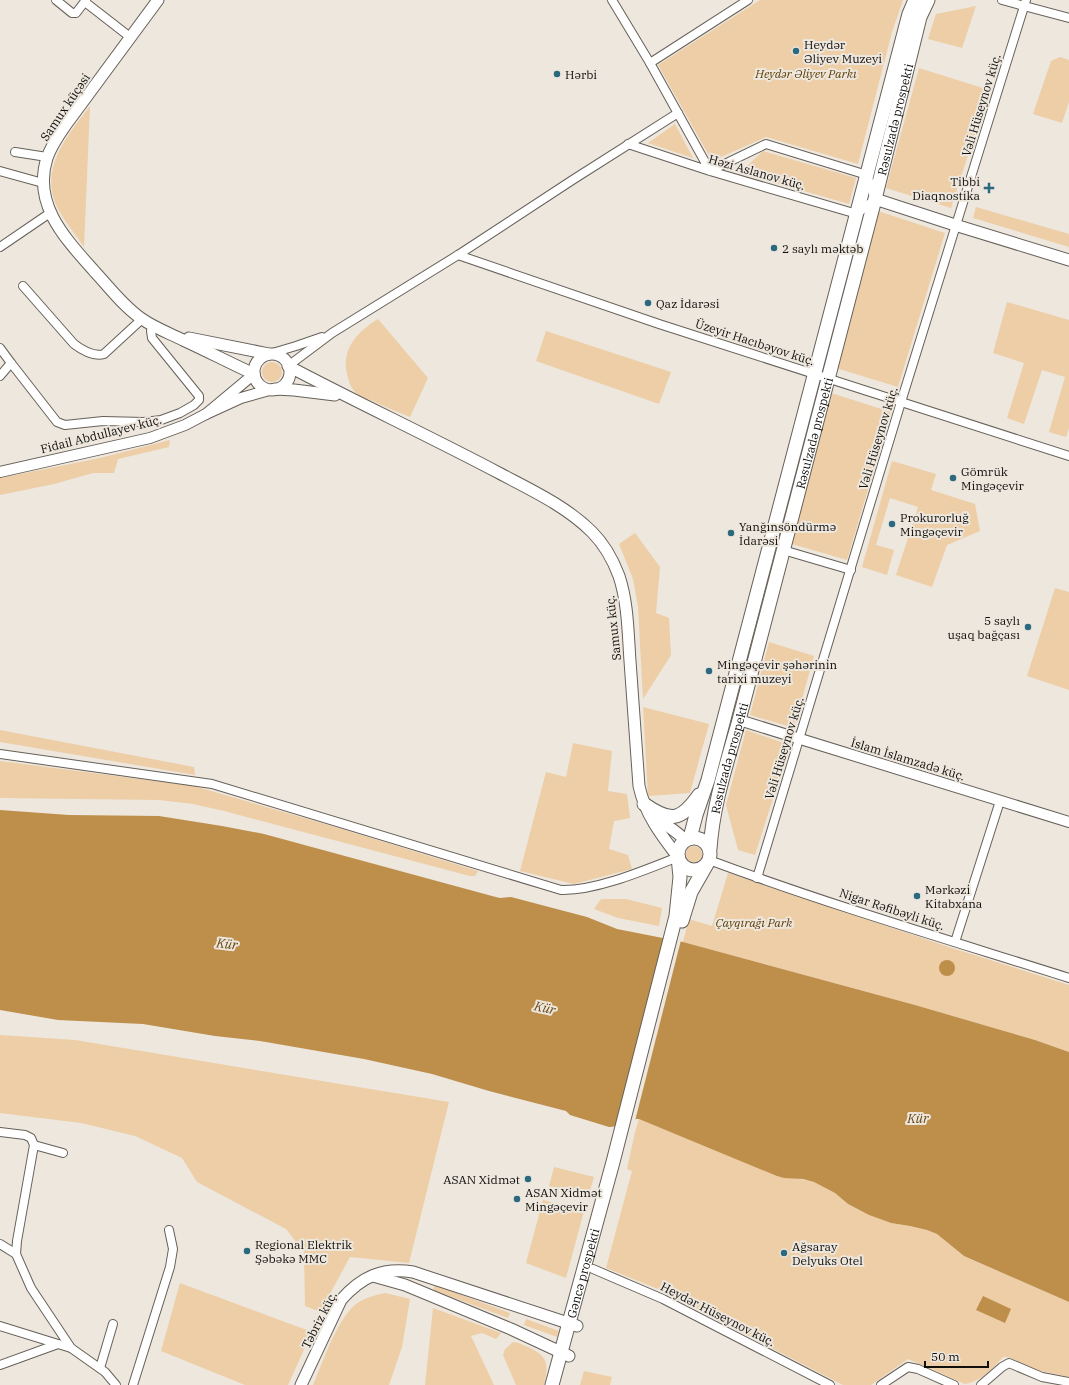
<svg xmlns="http://www.w3.org/2000/svg" width="1069" height="1385" font-family="'IBM Plex Serif',serif">
  <style>
    .green { fill: #edcea6 }
    .water { fill: #be8e4b }
    .pier { fill: #ede7de }
    .lines { fill: none; stroke-linecap: round; stroke-linejoin: round }
    .minor-casing { stroke: #666059; stroke-width: 10 }
    .tertiary-casing { stroke: #666059; stroke-width: 12 }
    .secondary-casing { stroke: #666059; stroke-width: 13 }
    .primary-casing { stroke: #666059; stroke-width: 15 }
    .minor { stroke: #fff; stroke-width: 8 }
    .tertiary { stroke: #fff; stroke-width: 10 }
    .secondary { stroke: #fff; stroke-width: 11 }
    .primary { stroke: #fff; stroke-width: 13 }
    .poi-dot { fill: #2a697e; stroke: #ede7de; stroke-width: 1.5 }
    .labels { text-anchor: middle; dominant-baseline: central; stroke-width: 4; stroke-linejoin: round; paint-order: stroke }
    .poi-label { font-size: 12px; fill: #110f0c; stroke: #ede7de; text-anchor: start }
    .park-label { font-size: 12px; font-style: italic; fill: #603f08; stroke: #ede7de }
    .street-label { font-size: 12px; fill: #110f0c; stroke: #ede7de }
    .water-label { font-size: 13px; font-style: italic; fill: #684713; stroke: #ede7de }
  </style>
  <rect width="100%" height="100%" fill="#ede7de"/>
  <g class="green">
    <path d="M 760,0 L 903,0 L 892,32 L 858,164 L 766,137 L 712,161 L 658,65 Z"/>
    <path d="M 976,6 L 962,48 L 928,39 L 936,14 Z"/>
    <path d="M 1060,57 L 1069,60 L 1069,102 L 1062,123 L 1033,114 L 1051,61 Z"/>
    <path d="M 919,68 L 989,90 L 951,208 L 886,188 Z"/>
    <path d="M 90,106 L 84,247 C 76,235 65,222 58,209 C 38,169 67,136 90,106 Z"/>
    <path d="M 675,124 L 693,158 L 648,143 Z"/>
    <path d="M 763,151 L 856,178 L 849,204 L 745,174 L 747,166 Z"/>
    <path d="M 976,207 L 1069,234 L 1069,247 L 973,218 Z"/>
    <path d="M 878,211 L 945,233 L 898,387 L 836,368 Z"/>
    <path d="M 1007,302 L 1069,320 L 1069,428 L 1066,437 L 1049,432 L 1065,377 L 1042,370 L 1024,424 L 1007,418 L 1024,363 L 993,353 Z"/>
    <path d="M 378,319 L 428,378 L 410,417 C 398,412 385,407 373,401 C 369,399 363,398 359,395 C 351,390 349,382 347,374 C 341,349 358,331 378,319 Z"/>
    <path d="M 546,331 L 671,372 L 659,404 L 536,361 Z"/>
    <circle cx="272" cy="372" r="10"/>
    <path d="M 831,393 L 891,412 L 847,560 L 792,544 Z"/>
    <path d="M 170,440 L 169,447 L 118,459 L 114,473 L 93,473 L 54,484 L 0,495 L 0,478 L 100,458 Z"/>
    <path d="M 892,461 L 936,474 L 931,490 L 975,504 L 980,531 L 947,545 L 932,587 L 896,575 L 918,507 L 890,498 L 876,545 L 894,550 L 887,575 L 862,567 Z"/>
    <path d="M 635,533 L 660,567 L 656,613 L 669,618 L 671,655 L 643,699 L 638,607 L 633,579 L 619,544 Z"/>
    <path d="M 1055,588 L 1069,592 L 1069,690 L 1027,676 Z"/>
    <path d="M 769,642 L 814,656 L 794,728 L 750,715 Z"/>
    <path d="M 643,707 L 709,724 L 690,793 L 648,796 Z"/>
    <path d="M 0,730 L 194,767 L 195,775 L 0,742 Z"/>
    <path d="M 746,730 L 790,745 L 755,855 L 738,850 L 726,805 Z"/>
    <path d="M 573,743 L 612,751 L 608,791 L 627,794 L 630,818 L 614,821 L 609,849 L 628,855 L 632,869 L 574,884 L 520,871 L 546,772 L 566,777 Z"/>
    <path d="M 0,761 L 194,786 L 332,826 L 478,871 L 475,876 L 470,876 L 224,811 L 193,804 L 159,800 L 0,798 Z"/>
    <circle cx="694" cy="854" r="8"/>
    <path d="M 728,873 L 952,948 L 1069,985 L 1069,1052 L 1035,1040 L 915,1005 L 683,942 L 689,919 L 712,926 Z"/>
    <path d="M 601,899 L 626,899 L 662,908 L 659,926 L 618,918 L 594,909 Z"/>
    <path d="M 0,1035 L 75,1040 L 449,1102 L 409,1263 L 350,1257 L 320,1312 L 305,1306 L 304,1252 L 286,1229 L 197,1182 L 182,1158 L 135,1136 L 81,1123 L 0,1113 Z"/>
    <path d="M 639,1119 L 784,1178 L 796,1178 L 814,1182 L 835,1193 L 848,1204 L 869,1215 L 891,1223 L 910,1226 L 927,1230 L 937,1234 L 964,1256 L 1069,1302 L 1069,1377 L 1037,1370 L 1008,1357 L 1003,1357 C 991,1370 983,1380 965,1384 L 908,1359 L 871,1385 L 843,1385 L 658,1289 L 606,1268 L 632,1171 L 627,1169 L 635,1132 Z"/>
    <path d="M 554,1167 L 594,1177 L 588,1197 L 549,1186 Z"/>
    <path d="M 543,1200 L 584,1211 L 566,1278 L 526,1263 Z"/>
    <path d="M 180,1283 L 312,1332 L 288,1385 L 245,1385 L 161,1351 Z"/>
    <path d="M 435,1285 L 510,1313 L 508,1318 L 433,1290 Z"/>
    <path d="M 385,1293 L 410,1299 L 402,1347 L 389,1385 L 313,1385 C 323,1362 338,1315 359,1302 C 367,1297 376,1295 385,1293 Z"/>
    <path d="M 433,1308 L 501,1333 L 496,1339 L 482,1333 L 471,1336 L 494,1385 L 425,1385 Z"/>
    <path d="M 526,1319 L 559,1331 L 557,1337 L 524,1325 Z"/>
    <path d="M 513,1342 C 518,1342 523,1345 528,1347 C 548,1356 549,1364 544,1385 L 516,1385 L 503,1355 L 505,1349 Z"/>
    <path d="M 584,1371 L 612,1377 L 610,1385 L 580,1385 Z"/>
  </g>
  <g class="water">
    <path d="M 0,810 L 69,815 L 159,816 L 222,826 L 264,834 L 492,896 L 500,898 L 511,897 L 587,917 L 617,929 L 683,942 L 915,1005 L 1035,1040 L 1069,1052 L 1069,1302 L 964,1256 L 937,1234 L 927,1230 L 910,1226 L 891,1223 L 869,1215 L 848,1204 L 835,1193 L 814,1182 L 803,1179 L 784,1178 L 777,1176 L 639,1119 C 628,1118 619,1127 609,1127 L 570,1115 L 566,1111 L 489,1091 L 432,1074 L 364,1059 L 260,1041 L 215,1036 L 143,1024 L 58,1020 L 0,1010 Z"/>
    <circle cx="947" cy="968" r="8"/>
    <path d="M 983,1296 L 1011,1309 L 1005,1323 L 976,1310 Z"/>
  </g>
  <path class="pier" d="M 665,936 L 681,940 L 635,1121 L 616,1128 Z"/>
  <g class="lines">
    <defs>
      <g id="minor">
        <path d="M 56,0 L 72,13 L 76,13 L 86,0"/>
        <path d="M 612,0 L 650,63 L 710,171 L 766,144 L 867,175 L 875,199 L 857,214 L 710,171 L 628,144"/>
        <path d="M 1002,0 L 1069,18"/>
        <path d="M 85,2 L 130,37"/>
        <path d="M 650,63 L 748,0"/>
        <path d="M 15,152 L 47,157"/>
        <path d="M 0,171 L 43,183"/>
        <path d="M 0,247 L 50,213"/>
        <path d="M 458,255 L 659,324 L 1069,456"/>
        <path d="M 23,286 L 74,344 C 82,350 94,357 104,354 L 142,319"/>
        <path d="M 0,348 L 11,363"/>
        <path d="M 269,354 L 296,346 L 322,337"/>
        <path d="M 288,366 L 332,333 L 458,255 L 574,179 L 678,113"/>
        <path d="M 0,376 L 11,363 L 57,422 L 65,425 L 103,421 L 144,422 L 161,420 L 180,413 L 194,405 L 199,400 L 199,396 L 152,338 L 151,331 L 152,326"/>
        <path d="M 783,550 L 851,570"/>
        <path d="M 0,754 L 212,784 L 561,890 C 596,891 645,870 678,857"/>
        <path d="M 709,860 C 827,904 949,940 1069,978"/>
        <path d="M 757,878 L 901,402 L 1026,0"/>
        <path d="M 955,942 L 1000,801"/>
        <path d="M 0,1132 L 25,1135 L 31,1138 L 34,1145 L 17,1241 L 16,1254 L 31,1288 L 71,1348 L 105,1372 L 116,1385"/>
        <path d="M 34,1145 L 63,1153"/>
        <path d="M 0,1244 L 16,1254"/>
        <path d="M 593,1269 L 663,1299 L 830,1385"/>
        <path d="M 0,1326 L 71,1348"/>
        <path d="M 0,1365 L 58,1344"/>
        <path d="M 100,1368 L 113,1324"/>
        <path d="M 133,1385 L 170,1267 L 173,1249 L 169,1230"/>
        <path d="M 881,1385 L 908,1367 L 918,1369 L 954,1385"/>
        <path d="M 981,1385 L 1002,1367 L 1009,1363 L 1042,1377 L 1069,1382"/>
      </g>
      <g id="tertiary">
        <path d="M 254,374 L 206,414 L 241,398 L 273,389"/>
        <path d="M 0,472 L 150,438 L 185,425 L 206,414"/>
        <path d="M 739,720 L 1069,822"/>
      </g>
      <g id="secondary">
        <path d="M 158,0 L 65,126 C 58,136 51,146 47,158 C 32,205 66,239 95,272 C 110,288 124,307 142,319 C 155,328 169,333 183,340 C 207,351 230,363 254,374"/>
        <path d="M 875,199 L 955,225 L 1069,260"/>
        <path d="M 189,338 L 269,354"/>
        <circle cx="272" cy="372" r="18"/>
        <path d="M 288,366 C 358,403 429,436 499,473 C 531,490 566,506 592,532 C 604,544 613,560 619,576 C 628,603 628,633 630,661 C 633,703 636,744 639,786 C 645,814 661,835 678,857"/>
        <path d="M 275,389 L 294,390 L 335,395"/>
        <path d="M 650,812 C 661,823 675,829 685,840"/>
        <path d="M 373,1276 L 405,1285 L 511,1329 L 569,1356"/>
        <path d="M 301,1385 L 341,1300 C 361,1277 382,1267 413,1272 L 577,1326"/>
      </g>
      <g id="primary">
        <path d="M 644,804 C 670,822 680,822 699,795"/>
        <circle cx="694" cy="854" r="16"/>
        <path d="M 690,838 L 696,815 L 708,780 L 909,14 L 915,0"/>
        <path id="s1" d="M 710,849 C 713,804 727,763 739,720 L 875,199 L 920,17 L 928,0"/>
        <path d="M 682,921 L 691,892 L 707,864"/>
        <path id="s2" d="M 552,1385 L 613,1162 L 676,916 L 680,877 L 678,857"/>
      </g>
    </defs>
    <use href="#minor" class="minor-casing"/>
    <use href="#tertiary" class="tertiary-casing"/>
    <use href="#secondary" class="secondary-casing"/>
    <use href="#primary" class="primary-casing"/>
    <use href="#minor" class="minor"/>
    <use href="#tertiary" class="tertiary"/>
    <use href="#secondary" class="secondary"/>
    <use href="#primary" class="primary"/>
  </g>
  <g class="poi-dot">
    <circle cx="796" cy="51" r="4"/>
    <circle cx="557" cy="74" r="4"/>
    <path d="M987 182h4v4h4v4h-4v4h-4v-4h-4v-4h4z"/>
    <circle cx="774" cy="248" r="4"/>
    <circle cx="648" cy="303" r="4"/>
    <circle cx="953" cy="478" r="4"/>
    <circle cx="892" cy="524" r="4"/>
    <circle cx="731" cy="533" r="4"/>
    <circle cx="1028" cy="627" r="4"/>
    <circle cx="709" cy="671" r="4"/>
    <circle cx="917" cy="896" r="4"/>
    <circle cx="528" cy="1179" r="4"/>
    <circle cx="517" cy="1199" r="4"/>
    <circle cx="247" cy="1251" r="4"/>
    <circle cx="784" cy="1253" r="4"/>
  </g>
  <g class="labels">
    <g class="poi-label">
      <text x="804" y="44">Heydər<tspan x="804" dy="14">Əliyev Muzeyi</tspan></text>
      <text x="565" y="74">Hərbi</text>
      <text x="980" y="181" text-anchor="end">Tibbi<tspan x="980" dy="14">Diaqnostika</tspan></text>
      <text x="782" y="248">2 saylı məktəb</text>
      <text x="656" y="303">Qaz İdarəsi</text>
      <text x="961" y="471">Gömrük<tspan x="961" dy="14">Mingəçevir</tspan></text>
      <text x="900" y="517">Prokurorluğ<tspan x="900" dy="14">Mingəçevir</tspan></text>
      <text x="739" y="526">Yanğınsöndürmə<tspan x="739" dy="14">İdarəsi</tspan></text>
      <text x="1020" y="620" text-anchor="end">5 saylı<tspan x="1020" dy="14">uşaq bağçası</tspan></text>
      <text x="717" y="664">Mingəçevir şəhərinin<tspan x="717" dy="14">tarixi muzeyi</tspan></text>
      <text x="925" y="889">Mərkəzi<tspan x="925" dy="14">Kitabxana</tspan></text>
      <text x="520" y="1179" text-anchor="end">ASAN Xidmət</text>
      <text x="525" y="1192">ASAN Xidmət<tspan x="525" dy="14">Mingəçevir</tspan></text>
      <text x="255" y="1244">Regional Elektrik<tspan x="255" dy="14">Şəbəkə MMC</tspan></text>
      <text x="792" y="1246">Ağsaray<tspan x="792" dy="14">Delyuks Otel</tspan></text>
    </g>
    <g class="park-label">
      <text x="806" y="73">Heydər Əliyev Parkı</text>
      <text x="754" y="922">Çayqırağı Park</text>
    </g>
    <g class="street-label">
      <text transform="translate(981 105) rotate(-73)">Vəli Hüseynov küç.</text>
      <text transform="translate(65 107) rotate(-56)">Samux küçəsi</text>
      <text stroke="none"><textPath href="#s1" startOffset="753">Rəsulzadə prospekti</textPath></text>
      <text transform="translate(757 172) rotate(16)">Həzi Aslanov küç.</text>
      <text transform="translate(755 342) rotate(18)">Üzeyir Hacıbəyov küç.</text>
      <text stroke="none"><textPath href="#s1" startOffset="429">Rəsulzadə prospekti</textPath></text>
      <text transform="translate(101 434) rotate(-14)">Fidail Abdullayev küç.</text>
      <text transform="translate(878 438) rotate(-73)">Vəli Hüseynov küç.</text>
      <text transform="translate(613 628) rotate(-96)">Samux küç.</text>
      <text transform="translate(784 748) rotate(-73)">Vəli Hüseynov küç.</text>
      <text stroke="none"><textPath href="#s1" startOffset="93">Rəsulzadə prospekti</textPath></text>
      <text transform="translate(908 759) rotate(17)">İslam İslamzadə küç.</text>
      <text transform="translate(892 909) rotate(18)">Nigar Rəfibəyli küç.</text>
      <text stroke="none"><textPath href="#s2" startOffset="116">Gəncə prospekti</textPath></text>
      <text transform="translate(718 1314) rotate(27)">Heydər Hüseynov küç.</text>
      <text transform="translate(319 1320) rotate(-63)">Təbriz küç.</text>
    </g>
    <g class="water-label">
      <text transform="translate(227 944) rotate(6)">Kür</text>
      <text transform="translate(545 1008) rotate(13)">Kür</text>
      <text x="918" y="1118">Kür</text>
    </g>
  </g>
  <path d="M925 1361v6h63v-6" fill="none" stroke="#110f0c" stroke-width="2"/>
  <text x="931" y="1361" font-size="12" fill="#110f0c" stroke="#ede7de" stroke-width="3" paint-order="stroke">50 m</text>
</svg>
